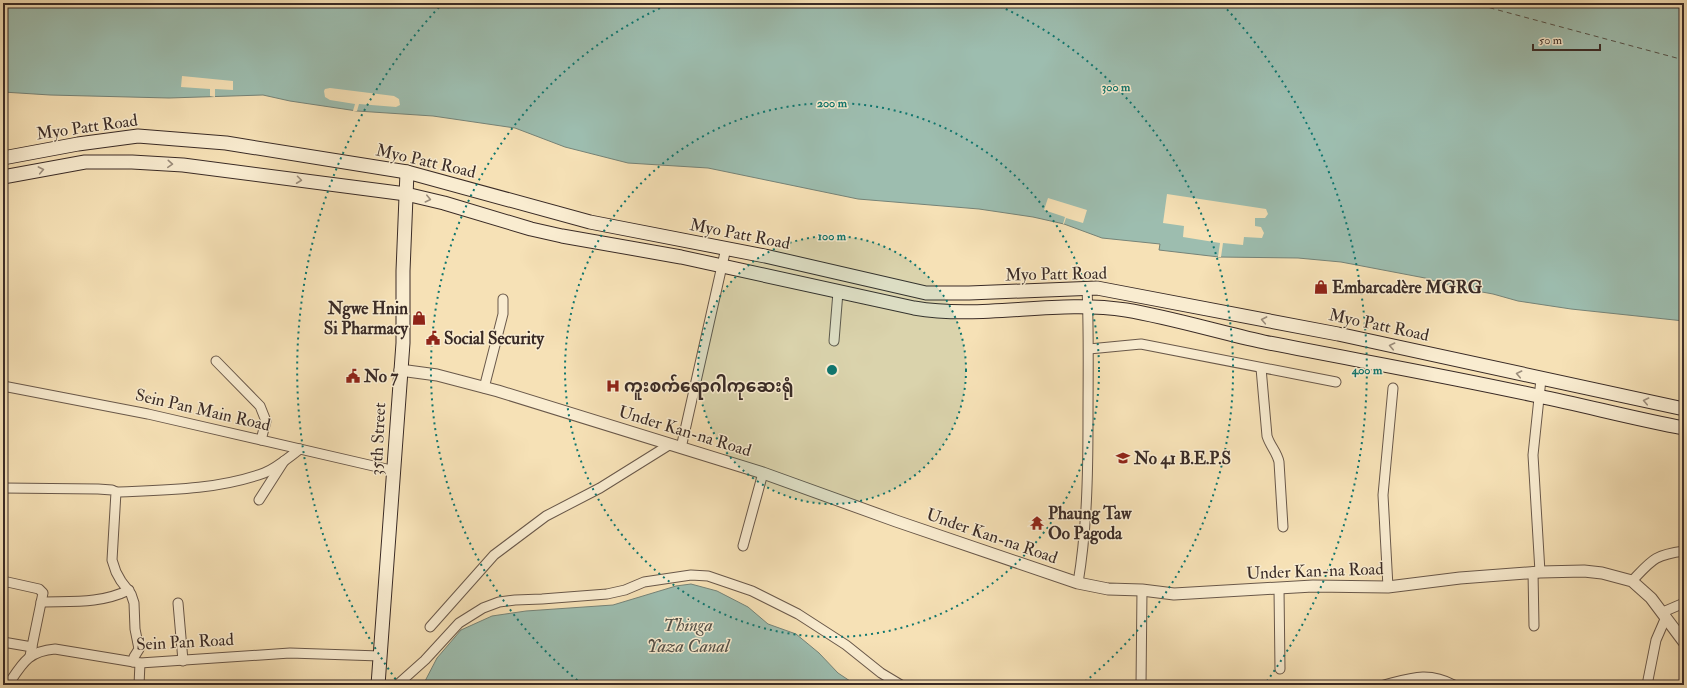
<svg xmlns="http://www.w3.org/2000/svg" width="1687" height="688" font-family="'IM FELL Double Pica','Noto Sans Myanmar',serif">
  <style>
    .water { fill: #9dbdaf; stroke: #758378 }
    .pier { fill: #f6e1b6 }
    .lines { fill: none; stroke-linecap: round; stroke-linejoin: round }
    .ferry { stroke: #535048; stroke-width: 1; stroke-dasharray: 5 4; stroke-linecap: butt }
    .minor-casing { stroke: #69584a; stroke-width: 11 }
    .tertiary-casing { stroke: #69584a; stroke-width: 13 }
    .secondary-casing { stroke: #3a2b26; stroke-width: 15 }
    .minor { stroke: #f9ecd0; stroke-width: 9 }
    .tertiary { stroke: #f9ecd0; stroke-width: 11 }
    .secondary { stroke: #f9ecd0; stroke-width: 13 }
    .oneway { stroke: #9a8c7b }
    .ring { fill: none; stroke: #0f766e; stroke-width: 2; stroke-dasharray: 2 4 }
    .labels { text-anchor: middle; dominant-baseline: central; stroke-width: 3; stroke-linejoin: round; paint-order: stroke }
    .street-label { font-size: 17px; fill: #3a2b26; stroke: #f9ecd0 }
    .poi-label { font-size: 17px; font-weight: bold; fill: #3a2b26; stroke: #f9ecd0; text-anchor: start }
    .water-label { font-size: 18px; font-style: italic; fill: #535048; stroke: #f9ecd0 }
    .centre { fill: #0f766e; stroke: #f9ecd0; stroke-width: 2 }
    .ring-label { font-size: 12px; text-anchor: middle; font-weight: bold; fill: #0f766e; stroke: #f9ecd0; stroke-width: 3; stroke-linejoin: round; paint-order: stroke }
  </style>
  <rect width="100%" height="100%" fill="#f6e1b6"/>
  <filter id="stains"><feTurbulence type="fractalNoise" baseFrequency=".005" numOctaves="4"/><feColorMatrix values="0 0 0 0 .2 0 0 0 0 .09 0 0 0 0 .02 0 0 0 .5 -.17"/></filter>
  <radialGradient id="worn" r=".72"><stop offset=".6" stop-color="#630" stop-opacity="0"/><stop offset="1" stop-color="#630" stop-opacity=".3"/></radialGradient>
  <g class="water">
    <path d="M 3,3 L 1684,3 L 1684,321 L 1571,309 L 1518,301 L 1493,294 L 1455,287 L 1425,278 L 1341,262 L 1298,258 L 1219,257 L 1159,250 L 1160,244 L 1102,238 L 1064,224 L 1033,217 L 979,209 L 858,199 L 708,168 L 628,163 L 565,147 L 515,128 L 433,116 L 357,111 L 290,101 L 263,95 L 169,98 L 50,95 L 3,92 Z"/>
    <path d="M 691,584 L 717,591 L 748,607 L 768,624 L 796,634 L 819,653 L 838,673 L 856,685 L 423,685 L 437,658 L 461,630 L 492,616 L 526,611 L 613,605 L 676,586 Z"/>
  </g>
  <g class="pier">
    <path d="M 182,76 L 233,81 L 233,90 L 215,89 L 215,97 L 210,96 L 210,89 L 181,87 Z"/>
    <path d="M 330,88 L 394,96 L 399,99 L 400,105 L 396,107 L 359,104 L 357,111 L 353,111 L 355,104 L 330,100 L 325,97 L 324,91 L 325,89 Z"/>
    <path d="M 1167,194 L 1266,209 L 1268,214 L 1265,218 L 1255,218 L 1255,226 L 1261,227 L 1264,233 L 1262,238 L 1244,237 L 1243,245 L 1223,243 L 1221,257 L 1218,257 L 1220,243 L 1183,237 L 1184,226 L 1163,223 Z"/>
    <path d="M 1048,198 L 1087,210 L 1083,223 L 1066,218 L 1064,224 L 1063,224 L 1065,217 L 1044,210 Z"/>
  </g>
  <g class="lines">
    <path class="ferry" d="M 1472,3 L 1684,60"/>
    <defs>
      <g id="minor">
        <path d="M 834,341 L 838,292"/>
        <path d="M 1089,349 L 1141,344 L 1336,382"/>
        <path d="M 216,361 L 260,406 L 266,421 L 261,440"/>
        <path d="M 1261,368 L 1267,436 C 1270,446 1277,452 1279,462 L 1283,527"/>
        <path d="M 3,386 L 148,414 L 395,471"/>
        <path d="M 484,388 L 503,314 L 503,299"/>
        <path d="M 681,448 L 726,248"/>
        <path d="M 3,488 L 98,489 L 112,490 L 116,492 L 112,560 L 116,572 L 121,581 L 131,594 L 134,603 L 135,629 L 139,649 L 134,657 L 133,662"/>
        <path d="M 116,492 C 165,490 217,490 264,473 C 277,468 289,457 300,449"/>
        <path d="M 259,500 L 284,461"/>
        <path d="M 743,546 L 763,473"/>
        <path d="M 1533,572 L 1534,626"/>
        <path d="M 1540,572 L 1533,455 L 1541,379"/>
        <path d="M 3,581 L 39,589 L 43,593 L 30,656"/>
        <path d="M 1632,581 C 1652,560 1654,555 1684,551"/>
        <path d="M 1078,583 C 1087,529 1088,474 1088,419 C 1088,376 1089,332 1087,288"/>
        <path d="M 1388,587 L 1383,495 L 1393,388"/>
        <path d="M 1279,589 L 1280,669"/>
        <path d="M 41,602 C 72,601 100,604 129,590"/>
        <path d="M 178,603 L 183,661"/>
        <path d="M 1663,612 L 1684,603"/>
        <path d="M 430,627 L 494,555 L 546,516 L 600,488 L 669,445"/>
        <path d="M 3,642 L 32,647"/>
        <path d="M 8,685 C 22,664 28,651 55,649 L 140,663 L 290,653 L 380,656"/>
        <path d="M 139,685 L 140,663"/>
        <path d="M 397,685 L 425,660 L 459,623 L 483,608 L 499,602 L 515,600 L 542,599 L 607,594 L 625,590 L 644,582 L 691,575 L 708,576 L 752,591 L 798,614 L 846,645 L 881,673 L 901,685"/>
        <path d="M 1141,685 L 1142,590"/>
        <path d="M 1384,685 C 1411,678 1428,671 1454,685"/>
        <path d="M 1647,685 L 1656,640 L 1666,617"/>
      </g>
      <path id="tertiary" d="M 400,370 L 437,375 L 498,391 L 763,473 L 896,521 L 1078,583 L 1108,589 L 1142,590 L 1174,594 L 1313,586 L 1388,587 L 1460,578 L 1540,572 L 1584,571 L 1602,573 L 1632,581 L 1651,598 L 1684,642"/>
      <g id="secondary">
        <path d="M 3,158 L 78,144 L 138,136 L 226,143 L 407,172 L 590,222 L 765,256 L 926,293 L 969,293 L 1097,288 L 1338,334 L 1684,409"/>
        <path d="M 3,177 L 85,162 L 132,162 L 183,165 L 406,194 L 444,203 L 531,229 L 562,236 L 681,257 L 914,308 C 984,320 1056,299 1126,310 C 1173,318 1218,332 1264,342 C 1355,360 1447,376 1538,396 C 1587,406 1635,419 1684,428"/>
        <path d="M 378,685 L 403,343 L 403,271 L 407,172"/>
      </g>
    </defs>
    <use href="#minor" class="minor-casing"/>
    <use href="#tertiary" class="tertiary-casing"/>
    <use href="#secondary" class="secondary-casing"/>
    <use href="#minor" class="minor"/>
    <use href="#tertiary" class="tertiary"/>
    <use href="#secondary" class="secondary"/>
  </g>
  <defs><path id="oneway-chevron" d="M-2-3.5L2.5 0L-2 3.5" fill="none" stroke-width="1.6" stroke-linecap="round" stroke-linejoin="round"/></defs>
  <g class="oneway">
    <use href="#oneway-chevron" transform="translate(170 164) rotate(4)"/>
    <use href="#oneway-chevron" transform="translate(41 170) rotate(-11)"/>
    <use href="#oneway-chevron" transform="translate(299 180) rotate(7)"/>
    <use href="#oneway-chevron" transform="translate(428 199) rotate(13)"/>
    <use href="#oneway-chevron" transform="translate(1264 320) rotate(-169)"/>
    <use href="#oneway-chevron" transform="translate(1392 346) rotate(-168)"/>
    <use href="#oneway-chevron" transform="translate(1519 374) rotate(-168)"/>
    <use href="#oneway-chevron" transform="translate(1646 401) rotate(-168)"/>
  </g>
  <circle cx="832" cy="370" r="134" fill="#0f766e" fill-opacity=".12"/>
  <g class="ring">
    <circle cx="832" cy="370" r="134"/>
    <circle cx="832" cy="370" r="267"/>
    <path d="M582 684A401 401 0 0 1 669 4M995 4A401 401 0 0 1 1082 684"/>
    <path d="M399 684A535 535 0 0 1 441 5M1223 5A535 535 0 0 1 1265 684"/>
  </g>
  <defs>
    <symbol id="shop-bare" viewBox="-9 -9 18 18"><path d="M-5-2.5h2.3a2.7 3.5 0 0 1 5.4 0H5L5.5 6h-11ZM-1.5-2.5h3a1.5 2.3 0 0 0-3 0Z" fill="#8f2418" stroke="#f9ecd0" stroke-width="2.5" paint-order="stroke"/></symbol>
    <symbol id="civic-bare" viewBox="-9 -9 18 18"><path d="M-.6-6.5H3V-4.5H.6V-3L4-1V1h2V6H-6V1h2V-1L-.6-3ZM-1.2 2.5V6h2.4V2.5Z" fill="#8f2418" stroke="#f9ecd0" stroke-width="2.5" paint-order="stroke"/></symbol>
    <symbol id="hospital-bare" viewBox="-9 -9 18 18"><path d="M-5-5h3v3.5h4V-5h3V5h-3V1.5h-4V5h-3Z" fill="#8f2418" stroke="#f9ecd0" stroke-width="2.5" paint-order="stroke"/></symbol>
    <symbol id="school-bare" viewBox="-9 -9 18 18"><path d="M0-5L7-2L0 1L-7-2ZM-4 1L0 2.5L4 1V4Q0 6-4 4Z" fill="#8f2418" stroke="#f9ecd0" stroke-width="2.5" paint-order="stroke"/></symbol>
    <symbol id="temple-bare" viewBox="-9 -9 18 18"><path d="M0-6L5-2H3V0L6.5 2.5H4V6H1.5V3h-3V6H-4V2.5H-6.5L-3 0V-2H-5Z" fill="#8f2418" stroke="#f9ecd0" stroke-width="2.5" paint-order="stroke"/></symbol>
  </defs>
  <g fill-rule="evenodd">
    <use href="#shop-bare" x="1311" y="277" width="20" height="20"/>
    <use href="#shop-bare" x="409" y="308" width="20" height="20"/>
    <use href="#civic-bare" x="423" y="328" width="20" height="20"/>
    <use href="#civic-bare" x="343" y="366" width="20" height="20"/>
    <use href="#hospital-bare" x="603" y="376" width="20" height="20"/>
    <use href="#school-bare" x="1113" y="448" width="20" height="20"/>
    <use href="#temple-bare" x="1027" y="513" width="20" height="20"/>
  </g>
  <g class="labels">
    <g class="street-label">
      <text transform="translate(87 127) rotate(-8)">Myo Patt Road</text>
      <text transform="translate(426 161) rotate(13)">Myo Patt Road</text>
      <text transform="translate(740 234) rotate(11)">Myo Patt Road</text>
      <text transform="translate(1056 274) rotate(-1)">Myo Patt Road</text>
      <text transform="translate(1379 325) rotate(12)">Myo Patt Road</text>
      <text transform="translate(203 410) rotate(13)">Sein Pan Main Road</text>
      <text transform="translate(685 431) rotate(17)">Under Kan-na Road</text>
      <text transform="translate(378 439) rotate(-87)">35th Street</text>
      <text transform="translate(992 536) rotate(19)">Under Kan-na Road</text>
      <text transform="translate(1315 571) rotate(-2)">Under Kan-na Road</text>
      <text transform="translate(185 642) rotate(-3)">Sein Pan Road</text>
    </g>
    <g class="poi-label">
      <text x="1332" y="287">Embarcadère MGRG</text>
      <text x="408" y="308" text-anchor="end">Ngwe Hnin<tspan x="408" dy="20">Si Pharmacy</tspan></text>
      <text x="444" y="338">Social Security</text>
      <text x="364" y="376">No 7</text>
      <text x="624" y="386">ကူးစက်ရောဂါကုဆေးရုံ</text>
      <text x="1134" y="458">No 41 B.E.P.S</text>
      <text x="1048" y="513">Phaung Taw<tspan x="1048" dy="20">Oo Pagoda</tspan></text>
    </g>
    <g class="water-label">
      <text x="688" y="625">Thinga<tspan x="688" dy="21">Yaza Canal</tspan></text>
    </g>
  </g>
  <circle cx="832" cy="370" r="6" class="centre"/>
  <g class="ring-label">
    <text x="1116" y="91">300 m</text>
    <text x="832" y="107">200 m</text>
    <text x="832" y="240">100 m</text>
    <text x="1367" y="374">400 m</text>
  </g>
  <rect width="1687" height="688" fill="none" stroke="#f6e1b6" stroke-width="16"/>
  <rect x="4" y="4" width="1679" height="680" fill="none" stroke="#3a2b26" stroke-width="2"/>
  <rect x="8" y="8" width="1671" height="672" fill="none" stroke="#3a2b26"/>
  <path d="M1533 44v6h67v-6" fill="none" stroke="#3a2b26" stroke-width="2"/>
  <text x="1539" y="44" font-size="12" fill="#3a2b26" stroke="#f9ecd0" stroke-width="3" paint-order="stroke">50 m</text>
  <rect width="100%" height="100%" filter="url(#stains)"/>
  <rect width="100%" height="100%" fill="url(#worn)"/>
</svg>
